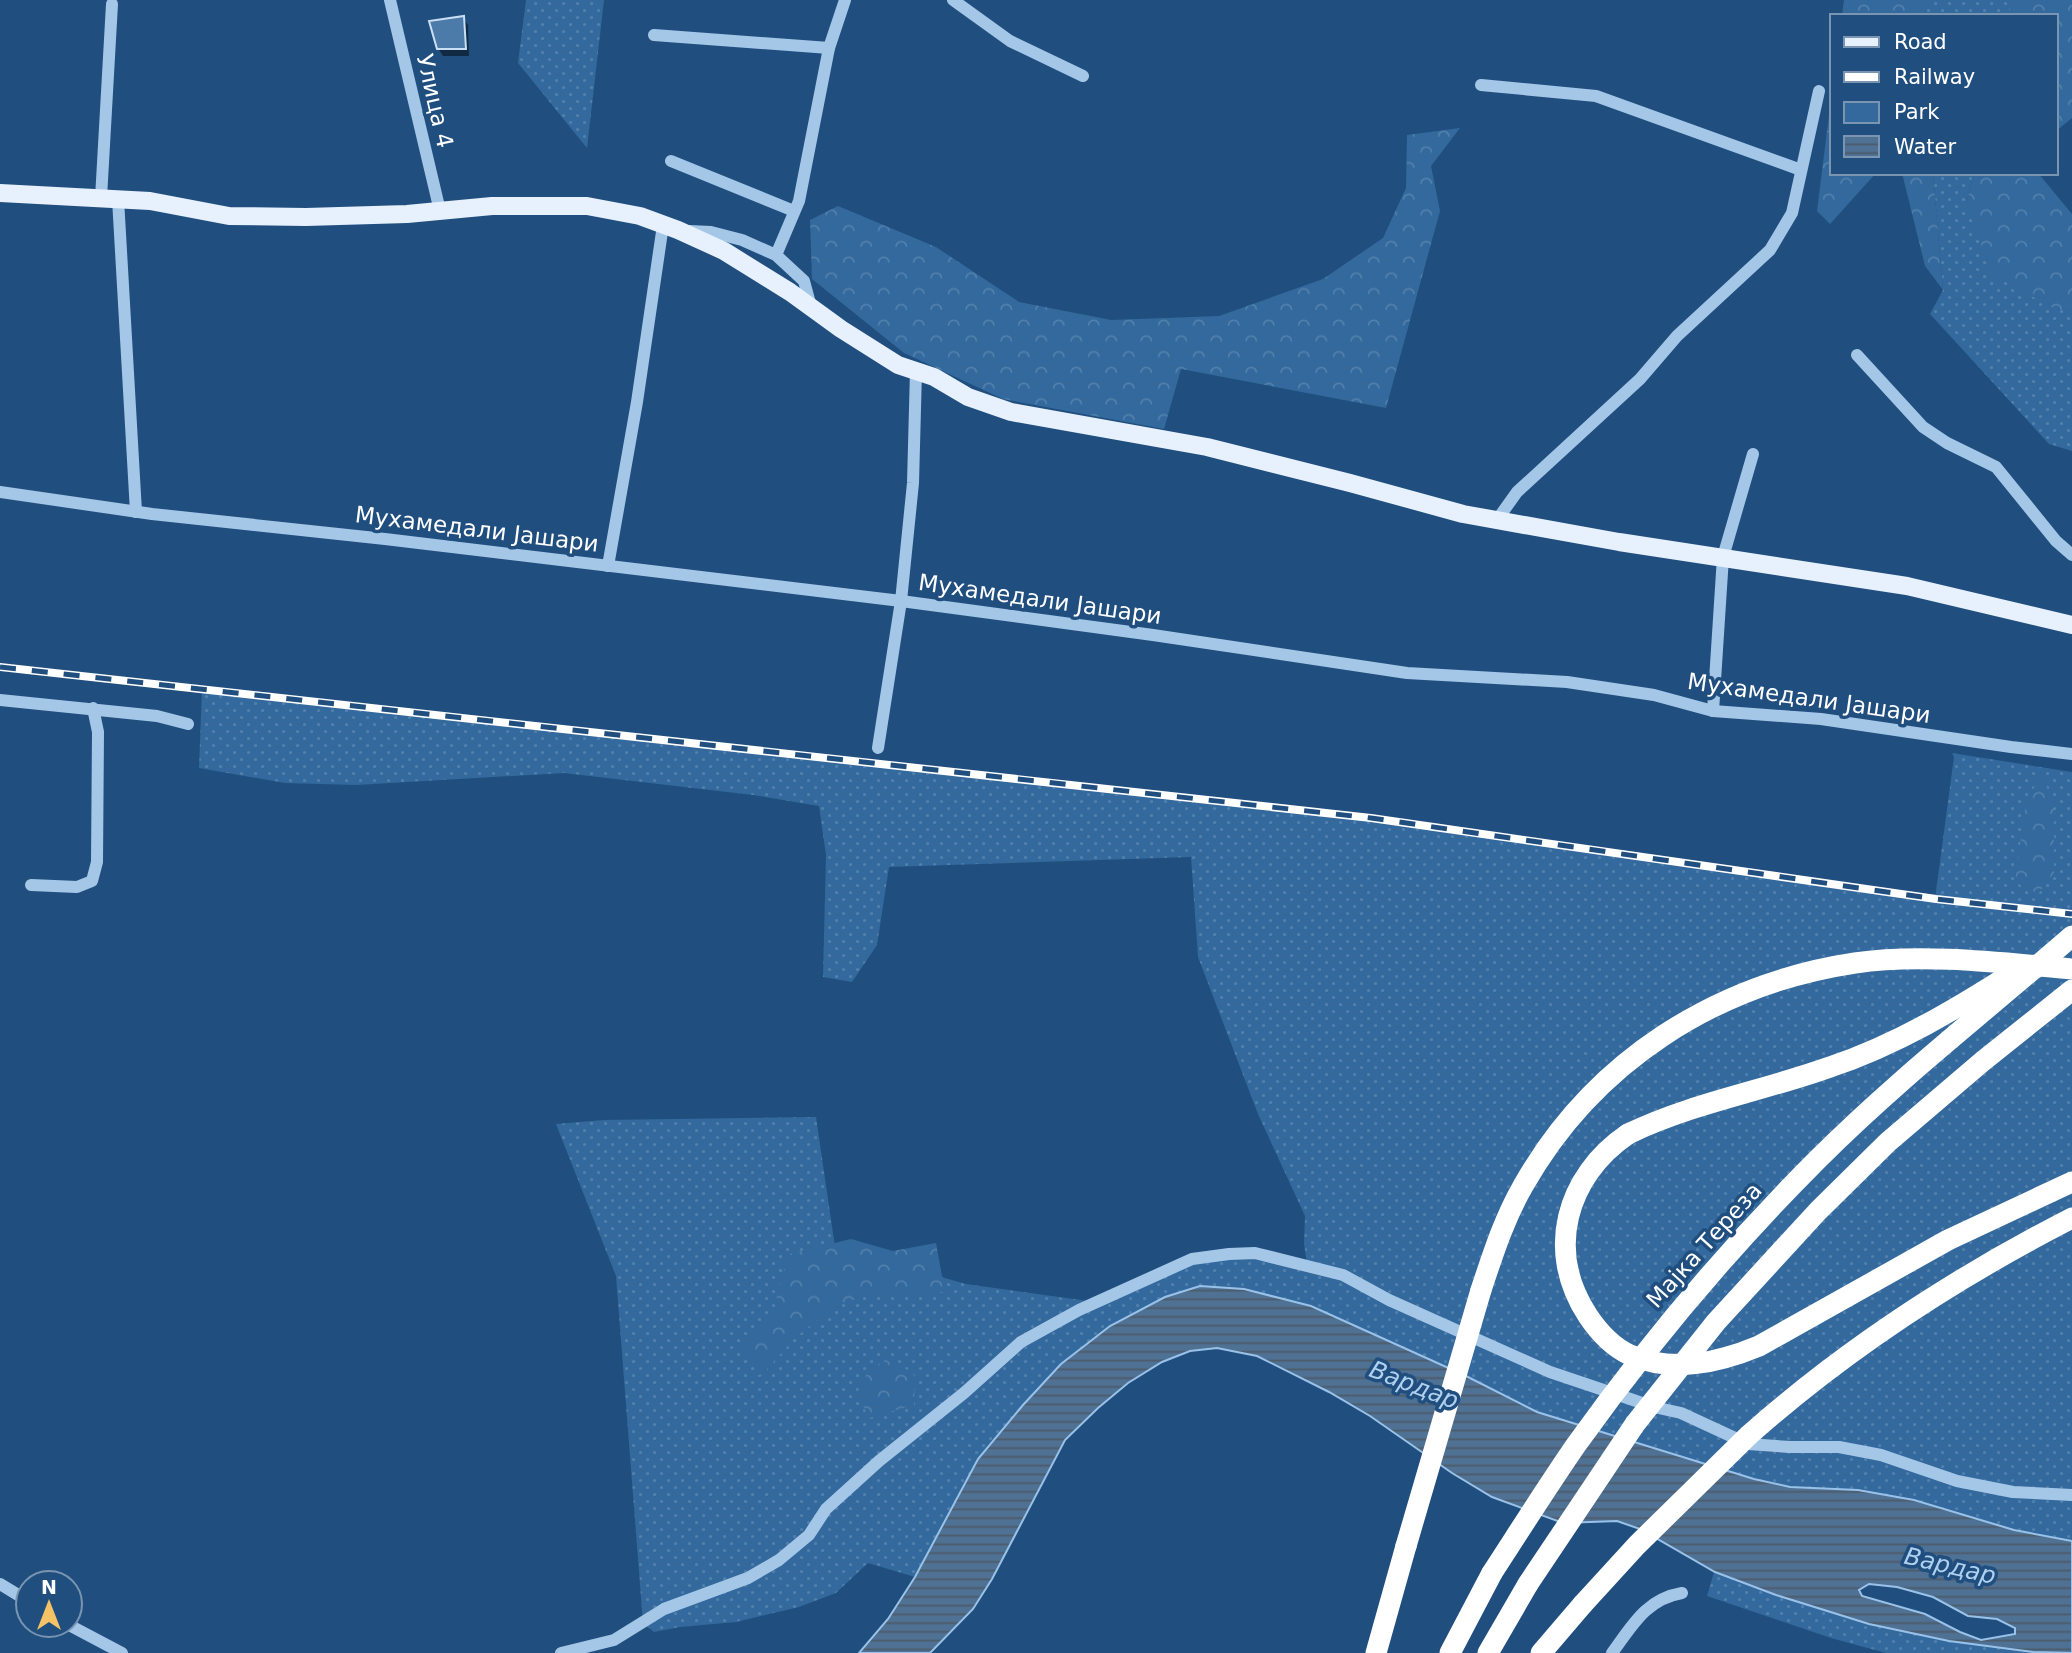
<svg xmlns="http://www.w3.org/2000/svg" width="2072" height="1653" font-family="'DejaVu Sans',sans-serif">
  <style>
    .green { fill: url(#green-dots) }
    .forest { fill: url(#forest-crowns) }
    .water { fill: url(#water-rules); stroke: #98c2e9; stroke-width: 2; fill-rule: evenodd }
    .shadow { fill: #0007 }
    .building { fill: #4c7baa; stroke: #c8dff6; stroke-width: 2 }
    .lines { fill: none; stroke-linecap: round; stroke-linejoin: round }
    .minor { stroke: #a4c7e8; stroke-width: 12 }
    .major { stroke: #e6f1fd; stroke-width: 18 }
    .highway { stroke: #fff; stroke-width: 21 }
    .rail-casing { stroke: #fff; stroke-width: 8 }
    .rail { stroke: #204f7f; stroke-width: 5; stroke-dasharray: 16; stroke-linecap: butt }
    .highway-bridge { stroke: #fff; stroke-width: 21 }
    .labels { text-anchor: middle; dominant-baseline: central; stroke-width: 7; stroke-linejoin: round; paint-order: stroke }
    .street-label { font-size: 23px; fill: #fff; stroke: #204f7f }
    .water-label { font-size: 24px; font-style: italic; fill: #b0d0ef; stroke: #204f7f }
  </style>
  <defs>
    <pattern id="green-dots" width="8" height="8" patternUnits="userSpaceOnUse" patternTransform="scale(1.75)"><rect width="8" height="8" fill="#33699d"/><path d="M2 2h.1M6 6h.1" fill="none" stroke="#5280ac" stroke-width="1.8" stroke-linecap="round"/></pattern>
    <pattern id="forest-crowns" width="20" height="18" patternUnits="userSpaceOnUse" patternTransform="scale(1.75)"><rect width="20" height="18" fill="#33699d"/><path d="M2 6a3 3 0 1 1 6 0M12 15a3 3 0 1 1 6 0" fill="none" stroke="#5280ac"/></pattern>
    <pattern id="water-rules" width="6" height="5" patternUnits="userSpaceOnUse" patternTransform="scale(1.75)"><rect width="6" height="5" fill="#4f7194"/><path d="M0 2.5h6" fill="none" stroke="#4d5b69"/></pattern>
  </defs>
  <rect width="100%" height="100%" fill="#204f7f"/>
  <g class="green">
    <path d="M 526,0 L 604,0 L 587,148 L 518,63 Z"/>
    <rect x="1927" y="0" width="82" height="16"/>
    <path d="M 1933,173 L 1974,173 L 1967,201 L 2072,304 L 2072,451 L 2049,444 L 1930,314 L 1943,290 Z"/>
    <path d="M 202,690 L 1371,818 L 1935,899 L 1954,757 L 1952,753 L 2072,772 L 2072,1541 L 2014,1530 L 1914,1500 L 1858,1490 L 1790,1487 L 1754,1479 L 1651,1448 L 1537,1412 L 1464,1375 L 1311,1306 L 1244,1289 L 1011,1420 L 978,1459 L 915,1577 L 868,1563 L 836,1593 L 799,1607 L 736,1622 L 680,1627 L 654,1632 L 643,1623 L 616,1276 L 556,1124 L 604,1120 L 816,1117 L 835,1247 L 966,1284 L 1095,1302 L 1192,1259 L 1255,1253 L 1308,1271 L 1304,1244 L 1305,1216 L 1258,1114 L 1198,957 L 1191,857 L 889,867 L 877,945 L 852,982 L 823,977 L 826,855 L 819,806 L 753,795 L 564,773 L 356,785 L 285,783 L 199,768 Z"/>
    <path d="M 1714,1572 L 1776,1595 L 1869,1624 L 2047,1653 L 1886,1653 L 1831,1638 L 1707,1596 Z"/>
  </g>
  <g class="forest">
    <path d="M 1844,0 L 1927,0 L 1927,16 L 1842,16 Z"/>
    <path d="M 2009,0 L 2072,0 L 2072,118 L 2056,131 L 2056,16 L 2009,16 Z"/>
    <path d="M 1832,91 L 1832,173 L 1876,173 L 1830,224 L 1817,211 Z"/>
    <path d="M 1460,128 L 1431,166 L 1440,211 L 1386,408 L 1181,369 L 1164,429 L 1003,399 L 904,353 L 812,279 L 810,220 L 838,206 L 936,247 L 1019,302 L 1111,320 L 1219,316 L 1323,279 L 1383,238 L 1406,188 L 1407,135 Z"/>
    <path d="M 1902,173 L 1933,173 L 1943,290 L 1925,266 Z"/>
    <path d="M 1974,173 L 2038,173 L 2072,214 L 2072,304 L 2059,311 L 1991,274 L 1967,201 Z"/>
    <path d="M 2041,774 L 2054,804 L 2054,873 L 2038,894 L 2015,882 L 2026,803 Z"/>
    <path d="M 851,1239 L 893,1251 L 936,1243 L 945,1292 L 865,1296 L 833,1307 L 795,1338 L 760,1377 L 743,1348 L 774,1315 L 778,1289 L 789,1254 Z"/>
    <path d="M 893,1359 L 915,1376 L 914,1405 L 869,1418 L 857,1393 L 870,1367 Z"/>
  </g>
  <path class="water" d="M 1200,1286 L 1244,1289 L 1311,1306 L 1464,1375 L 1537,1412 L 1754,1479 L 1790,1487 L 1858,1490 L 1914,1500 L 2014,1530 L 2072,1541 L 2072,1653 L 2033,1652 L 1949,1641 L 1869,1624 L 1776,1595 L 1715,1572 L 1640,1529 L 1617,1521 L 1563,1523 L 1492,1497 L 1452,1473 L 1370,1416 L 1329,1392 L 1257,1356 L 1217,1348 L 1190,1351 L 1162,1362 L 1128,1383 L 1098,1408 L 1065,1440 L 992,1579 L 973,1609 L 930,1653 L 859,1653 L 888,1619 L 915,1577 L 978,1459 L 1023,1405 L 1061,1364 L 1110,1326 L 1165,1297 ZM 1869,1584 L 1897,1587 L 1933,1597 L 1968,1616 L 1997,1619 L 2015,1628 L 2015,1634 L 1981,1640 L 1960,1632 L 1925,1614 L 1862,1596 L 1859,1590 Z"/>
  <path class="shadow" d="M 463,18 L 468,25 L 469,56 L 443,56 L 438,48 Z"/>
  <path class="building" d="M 464,16 L 466,49 L 437,49 L 429,21 Z"/>
  <g class="lines">
    <g class="minor">
      <path d="M 390,0 L 440,211"/>
      <path d="M 953,0 L 1010,41 L 1083,76"/>
      <path d="M 654,35 L 829,48"/>
      <path d="M 1481,85 L 1596,96 L 1801,170"/>
      <path d="M 671,161 L 794,211"/>
      <path d="M 101,198 L 112,4"/>
      <path d="M 118,199 L 136,512"/>
      <path d="M 689,231 L 711,232 L 742,240 L 776,255 L 804,281 L 811,307"/>
      <path d="M 776,255 L 799,201 L 829,48 L 845,0"/>
      <path d="M 1857,355 L 1923,427 L 1947,443 L 1996,467 L 2056,541 L 2072,555"/>
      <path d="M 0,492 L 152,514 L 385,539 L 901,601 L 1153,635 L 1407,673 L 1567,682 L 1654,695 L 1713,711 L 1821,719 L 2011,747 L 2072,754"/>
      <path d="M 1497,520 L 1517,492 L 1640,379 L 1677,336 L 1770,250 L 1792,213 L 1819,91"/>
      <path d="M 608,566 L 637,402 L 663,225"/>
      <path d="M 0,700 L 157,716 L 188,724"/>
      <path d="M 1713,711 L 1723,557 L 1753,454"/>
      <path d="M 878,748 L 901,601 L 913,483 L 916,371"/>
      <path d="M 31,885 L 77,887 L 92,881 L 97,862 L 98,732 L 93,708"/>
      <path d="M 0,1584 L 28,1601"/>
      <path d="M 69,1625 L 122,1653"/>
      <path d="M 561,1653 L 614,1640 L 664,1609 L 748,1578 L 779,1560 L 809,1535 L 826,1509 L 879,1461 L 964,1393 L 1021,1342 L 1079,1310 L 1192,1259 L 1229,1254 L 1255,1253 L 1343,1275 L 1389,1300 L 1550,1372 L 1654,1407 L 1681,1413 L 1748,1444 L 1790,1447 L 1839,1447 L 1881,1455 L 1957,1481 L 2013,1492 L 2072,1495"/>
      <path d="M 1612,1653 C 1632,1626 1646,1599 1682,1593"/>
    </g>
    <path class="major" d="M 0,193 L 150,201 L 229,216 L 306,217 L 407,214 L 492,206 L 587,206 L 640,216 L 678,230 L 724,251 L 790,292 L 841,329 L 898,365 L 934,377 L 968,397 L 1011,412 L 1207,447 L 1350,483 L 1463,514 L 1619,542 L 1907,586 L 2072,625"/>
    <g class="highway">
      <path d="M 1628,1134 C 1566,1176 1545,1251 1588,1316 C 1598,1331 1613,1347 1630,1355 C 1673,1373 1718,1363 1759,1346 L 1948,1240 L 2072,1182"/>
      <path d="M 1481,1290 C 1493,1254 1504,1219 1523,1186 C 1593,1062 1715,984 1855,963 C 1922,953 2004,963 2072,969"/>
      <path d="M 1749,1435 C 1846,1349 1957,1277 2072,1218"/>
      <path d="M 1376,1653 L 1406,1546"/>
      <path d="M 1450,1653 L 1492,1573"/>
      <path d="M 1488,1653 L 1528,1584"/>
      <path d="M 1541,1653 L 1583,1604"/>
    </g>
    <defs>
      <path id="rail" d="M 0,667 L 1371,818 L 1936,899 L 2072,914"/>
    </defs>
    <use href="#rail" class="rail-casing"/>
    <use href="#rail" class="rail"/>
    <g class="highway-bridge">
      <path d="M 1628,1134 C 1692,1103 1763,1091 1830,1067 C 1896,1045 1956,1009 2014,972"/>
      <path d="M 1406,1546 L 1481,1290"/>
      <path d="M 1492,1573 C 1520,1530 1547,1487 1576,1445 C 1649,1343 1730,1247 1818,1159 C 1898,1079 1987,1010 2072,936"/>
      <path d="M 1528,1584 L 1635,1424 L 1716,1322 L 1818,1211 L 1888,1142 L 1983,1061 L 2072,990"/>
      <path d="M 1583,1604 L 1637,1545 L 1749,1435"/>
    </g>
  </g>
  <g class="labels">
    <g class="street-label">
      <text transform="translate(435 101) rotate(77)">Улица 4</text>
      <text transform="translate(477 529) rotate(7)">Мухамедали Јашари</text>
      <text transform="translate(1040 599) rotate(8)">Мухамедали Јашари</text>
      <text transform="translate(1809 698) rotate(8)">Мухамедали Јашари</text>
      <text transform="translate(1704 1245) rotate(-48)">Мајка Тереза</text>
    </g>
    <g class="water-label">
      <text transform="translate(1414 1385) rotate(21)">Вардар</text>
      <text transform="translate(1950 1566) rotate(13)">Вардар</text>
    </g>
  </g>
  <rect x="1830" y="14" width="228" height="161" fill="#204f7f" stroke="#7995b2" stroke-width="2"/>
  <rect x="1844" y="37" width="35" height="10" fill="#e6f1fd" stroke="#7995b2" stroke-width="2"/>
  <text x="1894" y="49" font-size="21" fill="#ffffff">Road</text>
  <rect x="1844" y="72" width="35" height="10" fill="#ffffff" stroke="#7995b2" stroke-width="2"/>
  <text x="1894" y="84" font-size="21" fill="#ffffff">Railway</text>
  <rect x="1844" y="102" width="35" height="21" fill="#33699d" stroke="#7995b2" stroke-width="2"/>
  <text x="1894" y="119" font-size="21" fill="#ffffff">Park</text>
  <rect x="1844" y="136" width="35" height="21" fill="url(#water-rules)" stroke="#7995b2" stroke-width="2"/>
  <text x="1894" y="154" font-size="21" fill="#ffffff">Water</text>
  <g transform="translate(49 1604)"><circle r="33" fill="#204f7f" stroke="#7995b2" stroke-width="2"/>
  <path d="M0-5L12 26L0 18L-12 26Z" fill="#f5c365"/>
  <text y="-10" font-size="19" font-weight="bold" text-anchor="middle" fill="#ffffff">N</text>
  </g>
</svg>
